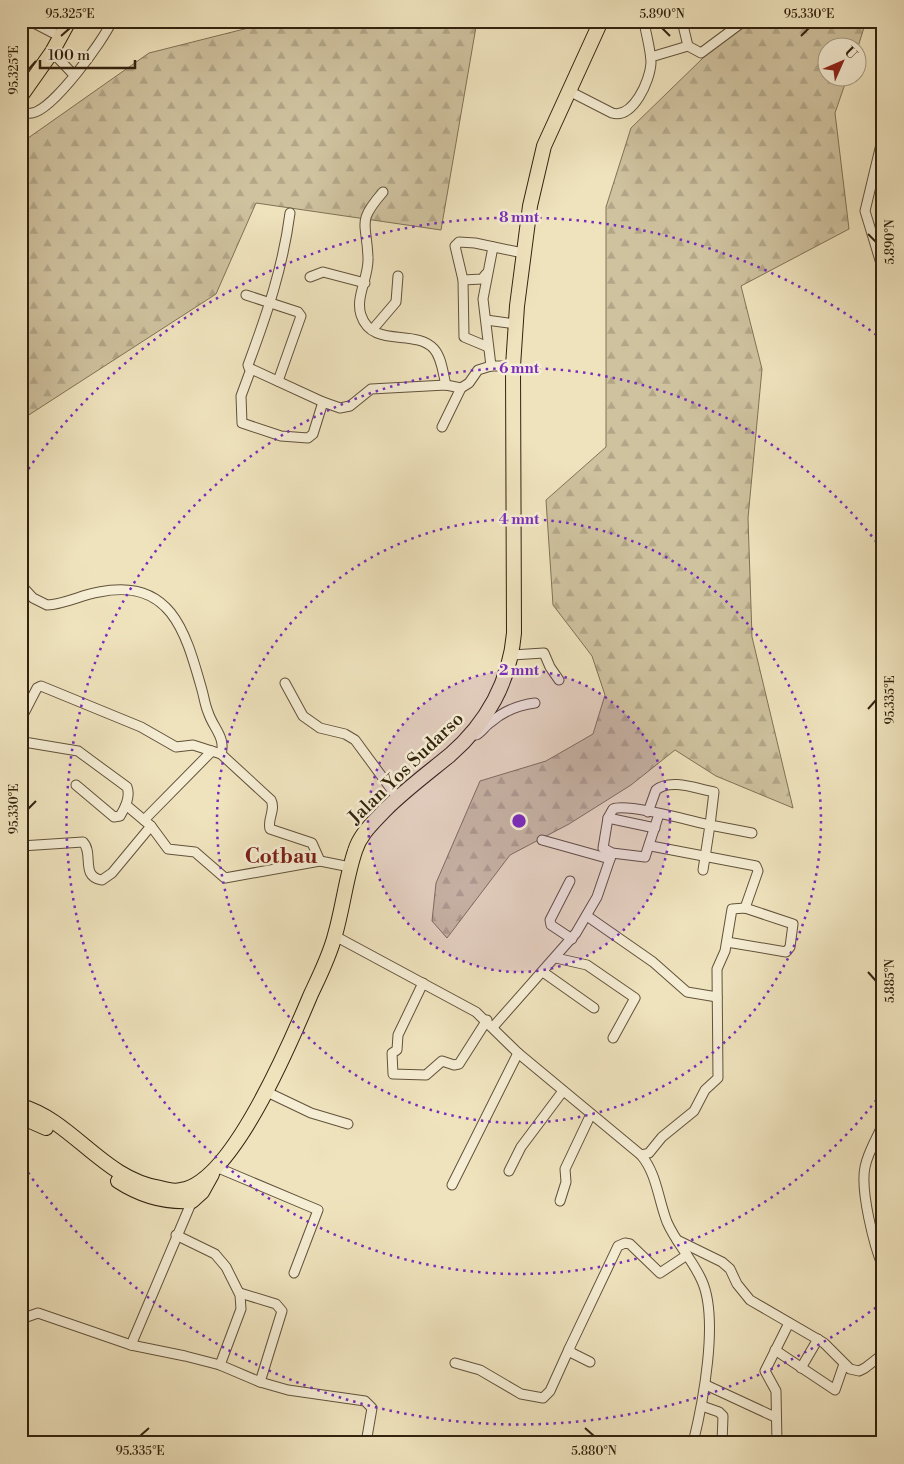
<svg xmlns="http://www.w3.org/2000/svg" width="904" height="1464" font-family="'Libre Bodoni',serif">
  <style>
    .forest { fill: url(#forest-firs); stroke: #807256 }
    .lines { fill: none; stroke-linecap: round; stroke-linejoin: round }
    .minor-casing { stroke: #61523a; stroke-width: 11 }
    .highway-casing { stroke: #32220e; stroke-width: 16 }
    .minor { stroke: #f5edd4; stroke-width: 9 }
    .highway { stroke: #efe3bd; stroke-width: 14 }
    .ticks { fill: none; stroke: #32220e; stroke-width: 2 }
    .ring { fill: none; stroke: #7b2cbf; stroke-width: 2.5; stroke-dasharray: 2.5 5 }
    .labels { text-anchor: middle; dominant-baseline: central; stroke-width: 5; stroke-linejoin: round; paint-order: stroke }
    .street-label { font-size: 19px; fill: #32220e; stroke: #f5edd4 }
    .quarter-label { font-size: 21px; font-weight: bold; fill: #7a1f14; stroke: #f5edd4 }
    .centre { fill: #7b2cbf; stroke: #f5edd4; stroke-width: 2.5 }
    .ring-label { font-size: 15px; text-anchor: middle; font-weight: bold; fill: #7b2cbf; stroke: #f5edd4; stroke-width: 5; stroke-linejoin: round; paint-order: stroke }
    .neatline { fill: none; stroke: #32220e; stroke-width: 2 }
    .ticks-label { font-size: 12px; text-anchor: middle; fill: #32220e }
  </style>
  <defs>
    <pattern id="forest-firs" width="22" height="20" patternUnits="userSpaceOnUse" patternTransform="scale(1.25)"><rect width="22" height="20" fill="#cfc29f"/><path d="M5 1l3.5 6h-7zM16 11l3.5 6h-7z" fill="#b2a688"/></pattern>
  </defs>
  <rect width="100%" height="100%" fill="#efe3bd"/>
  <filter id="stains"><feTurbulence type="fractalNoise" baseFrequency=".004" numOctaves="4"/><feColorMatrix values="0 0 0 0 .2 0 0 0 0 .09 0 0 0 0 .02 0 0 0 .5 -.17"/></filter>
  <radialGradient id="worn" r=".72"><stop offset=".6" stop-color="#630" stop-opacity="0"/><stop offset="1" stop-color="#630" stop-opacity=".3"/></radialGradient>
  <g class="forest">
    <path d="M 276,21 L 477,21 L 441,230 L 256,203 L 216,294 L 21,420 L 21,143 L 149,53 Z"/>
    <path d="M 741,21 L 866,21 L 857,50 L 856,48 L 826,48 L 826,78 L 847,78 L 835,113 L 849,229 L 741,286 L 762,369 L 748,518 L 752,637 L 793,808 L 716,776 L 675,750 L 631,785 L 569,824 L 510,855 L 447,938 L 432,921 L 436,883 L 480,781 L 546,761 L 593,734 L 605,695 L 592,656 L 553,605 L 546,500 L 606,447 L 606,207 L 631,128 Z"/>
  </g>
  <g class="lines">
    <defs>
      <g id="minor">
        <path d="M 30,21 L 61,37"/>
        <path d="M 682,21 L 688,46 L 701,53 L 744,21"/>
        <path d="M 21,24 L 23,21"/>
        <path d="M 52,52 L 74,75"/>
        <path d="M 651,57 L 688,46"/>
        <path d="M 569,91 L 612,113 C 633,119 650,81 651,63 C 651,50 646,35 644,21"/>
        <path d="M 21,110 C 25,113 28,114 32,113 C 53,110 103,41 112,21"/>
        <path d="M 883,136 L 865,211 L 883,270"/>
        <path d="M 383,192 C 356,223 367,222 368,258 C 369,277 355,297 361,315 C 372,349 415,328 434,349 C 442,358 443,374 446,385"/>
        <path d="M 290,213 C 283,267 267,314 248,365 L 249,368 L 323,402 L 340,408 L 350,406 L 371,389 L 446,385 L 461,388"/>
        <path d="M 310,277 L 323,272 L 365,283"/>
        <path d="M 463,280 L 482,279 L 486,274"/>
        <path d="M 246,295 L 298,312 L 301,316 L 278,381"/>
        <path d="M 486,320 L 515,324"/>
        <path d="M 373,329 L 396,302 L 398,276"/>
        <path d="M 488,347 L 464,337 L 463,280 L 455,246 L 459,242 L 475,243 L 523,253"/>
        <path d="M 491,366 L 483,299 L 493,247"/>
        <path d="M 251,369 L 241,396 L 242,423 L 281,436 L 308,438 L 313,434 L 323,402"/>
        <path d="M 442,427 L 461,388 L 469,383 L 478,370 L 491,366 L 513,366"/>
        <path d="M 21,585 L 33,598 L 47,605 C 65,604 81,595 99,592 C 172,577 186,634 202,690 C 204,697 205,705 208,712 C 213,728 226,737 221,754 L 271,800 C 276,810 267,819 270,829 L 312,843 L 320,861"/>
        <path d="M 512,655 L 544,653 L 550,667 L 559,680"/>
        <path d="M 285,683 L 303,716 L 320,728 L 345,734 L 355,740 L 397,797"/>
        <path d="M 21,719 L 37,688 L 41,686 L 141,727 L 176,747 L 193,745 L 221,754"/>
        <path d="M 476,735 C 481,733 485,726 491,722 C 504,711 518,705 535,703"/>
        <path d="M 24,742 L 78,751 L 127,787 C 131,797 125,808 120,816 L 114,817 L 76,785"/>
        <path d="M 126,805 L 151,826 L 168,849 L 195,852 L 225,878 L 320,861 L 350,867"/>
        <path d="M 648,812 L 656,790 C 671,778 697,789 714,792 L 710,825 L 752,833"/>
        <path d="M 659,814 L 645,857 L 612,853 L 603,848 L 608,818 L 613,809 C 628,803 691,821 710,825 L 703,870"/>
        <path d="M 608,818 L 655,828"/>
        <path d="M 144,820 L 212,751"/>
        <path d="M 542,840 L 610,859"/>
        <path d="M 21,846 L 83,842 C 94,853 80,877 102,880 L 112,873 L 151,826"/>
        <path d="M 651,846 L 756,866 L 758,871 L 745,908"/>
        <path d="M 570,881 L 550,920 L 551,925 L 572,939"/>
        <path d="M 587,916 L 653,962 L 687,992 L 717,997"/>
        <path d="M 335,936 L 476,1012 L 518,1053 L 641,1155 C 657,1174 658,1199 667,1222 C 676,1243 693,1260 702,1281 C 719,1319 703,1403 693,1443"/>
        <path d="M 556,958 L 587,965 L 635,998 L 613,1038"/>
        <path d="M 543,972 L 594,1008"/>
        <path d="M 423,983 L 398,1035 L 397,1050 L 392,1053 L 393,1074 L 426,1075 L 442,1061 L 454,1065 L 459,1064 L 487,1020"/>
        <path d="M 493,1027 L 576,933 L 597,897 L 612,853"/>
        <path d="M 267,1092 L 311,1113 L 348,1124"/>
        <path d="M 883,1124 C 877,1138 868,1152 865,1167 C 860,1190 874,1246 883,1267"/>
        <path d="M 641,1155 L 649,1153 L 662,1137 L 694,1111 L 705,1090 L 718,1078 L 717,969 L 725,951 L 732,909 L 745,908 L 793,924 L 790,947 L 786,952 L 727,942"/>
        <path d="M 216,1167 L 318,1210 L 294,1273"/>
        <path d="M 509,1171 L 521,1147 L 563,1091"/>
        <path d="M 452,1185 L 518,1053"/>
        <path d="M 560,1201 L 566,1182 L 565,1169 L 591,1114"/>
        <path d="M 176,1235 L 215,1254 L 226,1267 L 240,1295 L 241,1309 L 220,1365"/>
        <path d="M 677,1240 L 722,1262 L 730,1269 L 737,1284 L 750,1300 L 824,1343 L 850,1369 L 859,1371 L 865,1368 L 883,1354"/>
        <path d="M 240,1293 L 276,1304 L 282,1311 L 260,1382"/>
        <path d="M 21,1319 L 38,1313 L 131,1345 L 185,1356 L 220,1365 L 260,1382 L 288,1390 L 365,1401 L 372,1408 L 366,1443"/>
        <path d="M 131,1345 L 192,1201"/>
        <path d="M 775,1350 L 835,1390 L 844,1364"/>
        <path d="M 590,1362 L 572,1353 L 569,1349 L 618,1246 L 625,1243 L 630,1244 L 660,1273 L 687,1255"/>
        <path d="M 455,1363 L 480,1370 L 521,1394 L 543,1398 L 550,1391 L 569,1349"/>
        <path d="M 801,1368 L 818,1339"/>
        <path d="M 706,1385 L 775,1417"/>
        <path d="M 702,1406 L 719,1412 L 723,1416 L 722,1443"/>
        <path d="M 777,1443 L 776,1391 L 765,1371 L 789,1323"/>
      </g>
      <g id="highway">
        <path d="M 21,96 L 52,52 L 69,21"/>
        <path d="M 21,1106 C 73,1121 103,1179 160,1188 C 167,1190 174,1192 181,1190 C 233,1182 292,1039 311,994 C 320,975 330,955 335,935 C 343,907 346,878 355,851 C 360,834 373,823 385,810 C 405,790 428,773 450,755 C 487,723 510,681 514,633 L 513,366 L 517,306 L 530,206 L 544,146 L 601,21"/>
        <path d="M 21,1117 L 46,1128"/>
        <path d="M 118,1181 C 141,1196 164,1203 192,1201 L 202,1192 L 212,1174"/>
      </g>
    </defs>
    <use href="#minor" class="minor-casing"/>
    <use href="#highway" class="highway-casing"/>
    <use href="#minor" class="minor"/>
    <use href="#highway" class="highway"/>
  </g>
  <path class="ticks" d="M 662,28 L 670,36M 61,36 L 70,28M 801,36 L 809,28M 28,70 L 36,61M 868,234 L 876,242M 868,709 L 876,700M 28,809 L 36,801M 868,972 L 876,981M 585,1428 L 594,1436M 140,1436 L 149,1428"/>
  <circle cx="519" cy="821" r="151" fill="#7b2cbf" fill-opacity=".12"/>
  <g class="ring">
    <circle cx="519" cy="821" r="151"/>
    <circle cx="519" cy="821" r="302"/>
    <path d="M881 1094A453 453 0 1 1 881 548"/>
    <path d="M882 1303A604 604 0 0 1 24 1167M24 475A604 604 0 0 1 882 339"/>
  </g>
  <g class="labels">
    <g class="street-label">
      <text transform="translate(406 768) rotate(-44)">Jalan Yos Sudarso</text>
    </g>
    <g class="quarter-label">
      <text x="281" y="857">Cotbau</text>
    </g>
  </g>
  <circle cx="519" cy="821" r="8" class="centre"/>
  <g class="ring-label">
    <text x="519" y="222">8 mnt</text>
    <text x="519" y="373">6 mnt</text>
    <text x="519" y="524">4 mnt</text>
    <text x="519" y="675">2 mnt</text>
  </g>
  <rect width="904" height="1464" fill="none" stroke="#efe3bd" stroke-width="55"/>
  <g transform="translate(842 62) rotate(45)"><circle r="24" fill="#f5edd4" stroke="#a79c85"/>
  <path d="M0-4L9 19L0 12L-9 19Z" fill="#8f2418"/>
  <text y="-8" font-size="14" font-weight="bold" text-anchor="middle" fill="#32220e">U</text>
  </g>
  <path d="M40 60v8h95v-8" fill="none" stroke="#32220e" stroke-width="2.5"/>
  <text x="48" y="60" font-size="15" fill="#32220e" stroke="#f5edd4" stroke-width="4" paint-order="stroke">100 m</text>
  <rect x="28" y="28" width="848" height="1408" class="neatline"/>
  <g class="ticks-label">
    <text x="70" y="18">95.325°E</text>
    <text x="662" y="18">5.890°N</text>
    <text x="809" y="18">95.330°E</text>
    <text transform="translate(14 70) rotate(-90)" y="4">95.325°E</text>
    <text transform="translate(890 242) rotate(-90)" y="4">5.890°N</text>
    <text transform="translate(890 700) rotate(-90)" y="4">95.335°E</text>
    <text transform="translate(14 809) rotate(-90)" y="4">95.330°E</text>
    <text transform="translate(890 981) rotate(-90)" y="4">5.885°N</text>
    <text x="140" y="1455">95.335°E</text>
    <text x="594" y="1455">5.880°N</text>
  </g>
  <rect width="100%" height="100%" filter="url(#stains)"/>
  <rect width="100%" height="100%" fill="url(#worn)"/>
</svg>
